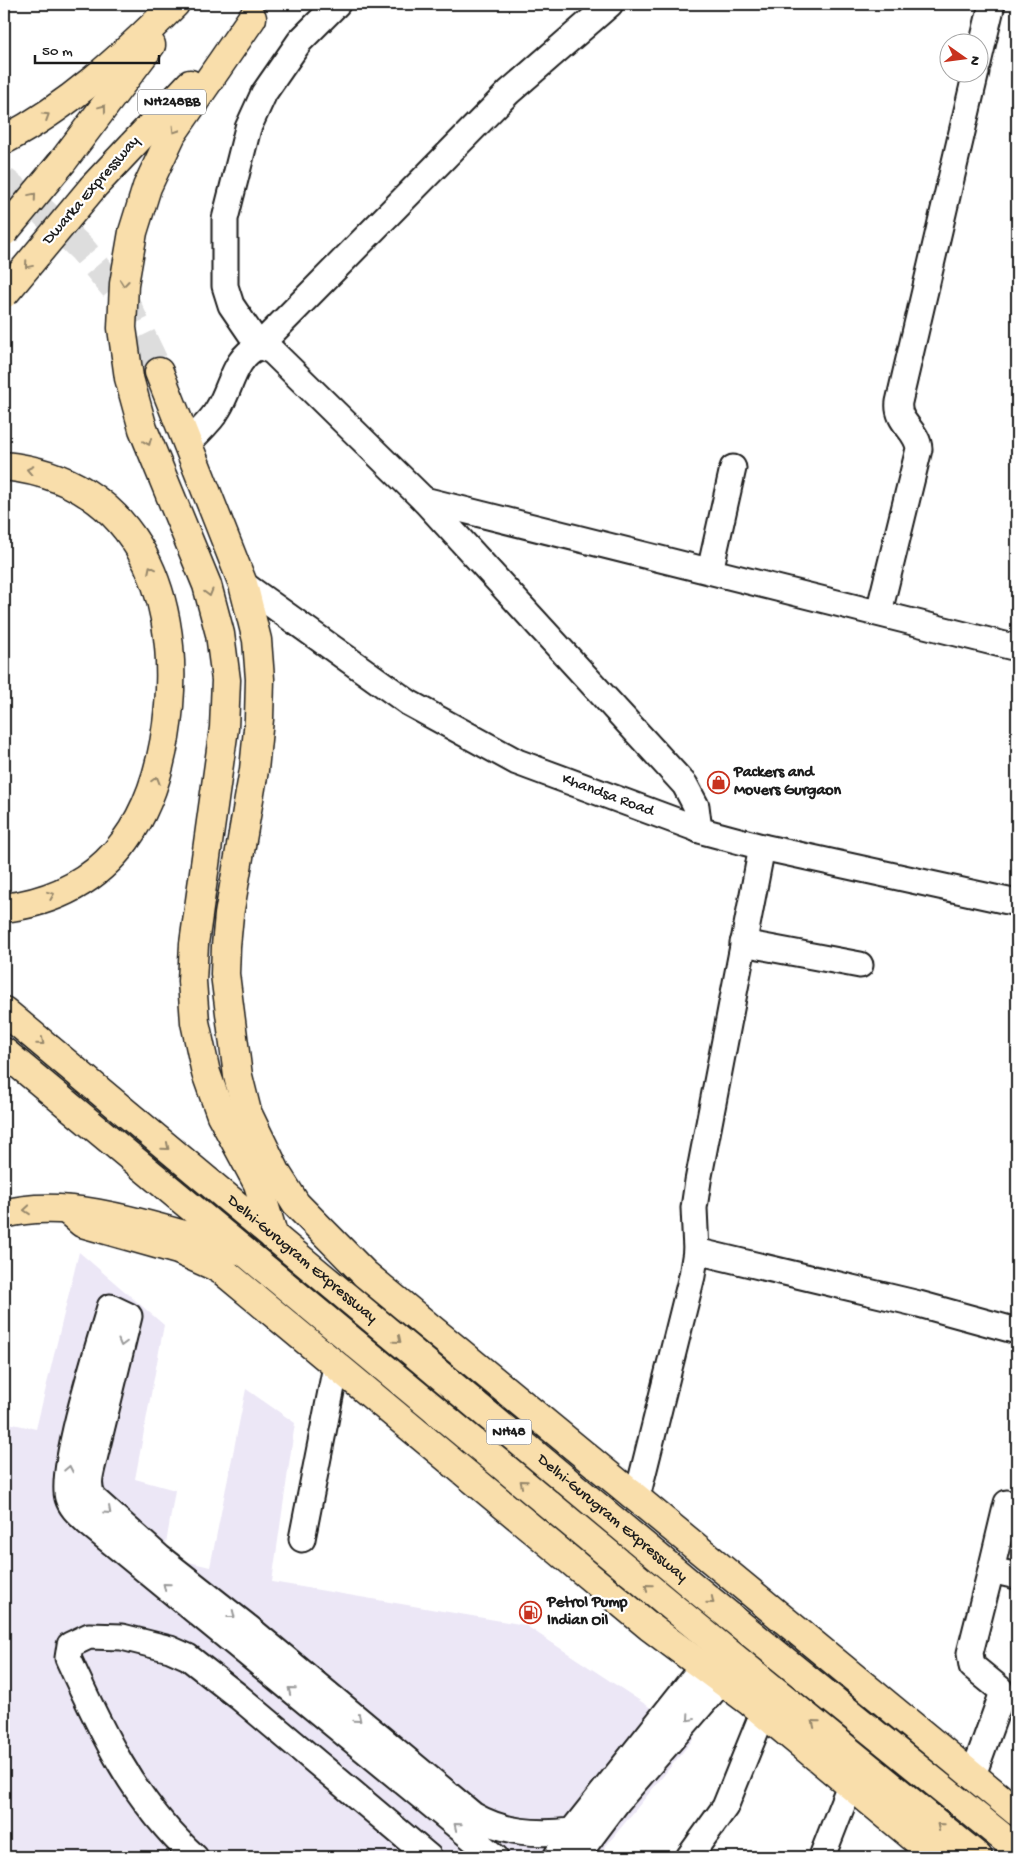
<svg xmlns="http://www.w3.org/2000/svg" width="1021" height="1861" font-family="'Gochi Hand',sans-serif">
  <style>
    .built { fill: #ece7f6 }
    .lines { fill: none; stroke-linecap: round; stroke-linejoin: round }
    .major-tunnel { stroke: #ddd; stroke-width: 28; stroke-dasharray: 28 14; stroke-linecap: butt }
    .minor-casing { stroke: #1c1c1c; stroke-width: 29 }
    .major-casing { stroke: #1c1c1c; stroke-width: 31 }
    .highway-casing { stroke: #1c1c1c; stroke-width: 31 }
    .minor { stroke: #fff; stroke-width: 25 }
    .major { stroke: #f9deab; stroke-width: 28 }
    .highway { stroke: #f9deab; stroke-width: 28 }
    .highway-bridge-casing { stroke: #1c1c1c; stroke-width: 31; stroke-linecap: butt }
    .highway-bridge { stroke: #f9deab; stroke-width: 28 }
    .oneway { stroke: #96876b }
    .oneway2 { stroke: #999 }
    .labels { text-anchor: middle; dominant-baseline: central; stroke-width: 4.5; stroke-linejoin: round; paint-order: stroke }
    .shield { fill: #fff; stroke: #606060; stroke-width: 1 }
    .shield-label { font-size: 15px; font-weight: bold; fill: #1c1c1c }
    .street-label { font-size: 16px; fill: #1c1c1c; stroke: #fff }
    .poi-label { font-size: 16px; font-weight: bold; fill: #1c1c1c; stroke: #fff; text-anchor: start }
  </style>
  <rect width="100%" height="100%" fill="#fff"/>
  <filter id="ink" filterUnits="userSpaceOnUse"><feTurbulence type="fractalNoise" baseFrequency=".02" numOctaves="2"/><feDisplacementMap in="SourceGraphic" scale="10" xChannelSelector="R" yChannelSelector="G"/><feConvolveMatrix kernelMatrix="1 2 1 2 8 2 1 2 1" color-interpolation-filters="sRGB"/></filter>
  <g filter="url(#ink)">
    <path class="built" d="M 79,1252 L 164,1325 L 135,1479 L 175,1490 L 164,1556 L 210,1567 L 246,1389 L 295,1423 L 272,1582 L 525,1625 L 695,1737 L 597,1857 L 4,1857 L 4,1422 L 36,1429 Z"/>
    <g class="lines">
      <path class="major-tunnel" d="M 4,181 L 40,209 L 82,249 L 125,301 L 159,372"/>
      <defs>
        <g id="minor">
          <path d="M 337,4 L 300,41 L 264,93 L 248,128 L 225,219 L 225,286 L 231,305 L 259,346 L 509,92 L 610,4"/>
          <path d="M 978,63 L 992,4"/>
          <path d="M 187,444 C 197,433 211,422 218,409 C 232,387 233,358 259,346 L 272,351 L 424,500 L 685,785 L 696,806 L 699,830"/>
          <path d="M 424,500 L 1017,648"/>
          <path d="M 710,571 L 733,468"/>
          <path id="s1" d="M 243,584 L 409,703 L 517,762 L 706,832 L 762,847 L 1017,903"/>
          <path d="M 879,612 L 919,449 C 918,430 896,423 899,402 L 976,72"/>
          <path d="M 743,943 L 860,965"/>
          <path d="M 696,1251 L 919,1304 L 1017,1331"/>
          <path d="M 637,1497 L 692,1276 L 696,1251 L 694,1208 L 698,1181 L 762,847"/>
          <path d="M 302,1539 L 336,1366"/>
          <path d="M 991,1570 L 1007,1503"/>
          <path d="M 973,1775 L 1002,1695 L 1000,1689 L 972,1666 L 970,1653 L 991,1570 L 1017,1576"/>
          <path d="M 823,1854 L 850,1785"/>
          <path d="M 195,1857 C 134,1802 101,1731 68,1658 L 70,1645 L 89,1636 L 122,1637 L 170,1649 L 188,1657 L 239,1697 L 429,1857"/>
          <path d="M 495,1857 L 87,1522 C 80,1515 71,1508 68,1498 C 59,1470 100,1341 110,1307 L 129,1316 L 93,1463 C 90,1475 87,1486 93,1498 L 160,1558 L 250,1629 L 473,1815 C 504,1833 537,1835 572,1831 L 703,1666"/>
          <path d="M 556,1857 L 572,1831"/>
          <path d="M 576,1857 L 618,1801 L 722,1681"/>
          <path d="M 689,1857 L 725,1807 L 763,1713"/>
        </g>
        <g id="major">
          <path d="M 159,372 L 243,584 L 257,640 L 260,679 L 259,719 L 254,770 L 229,915 L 226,946 L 225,974 L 238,1076 L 247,1112 L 277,1174 L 296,1204 L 365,1274 L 1017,1812"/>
          <path d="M 67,1210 L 82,1223 L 178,1250 L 214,1266 L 224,1272 L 650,1627 L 749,1701 L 937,1857"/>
        </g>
        <g id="highway">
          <path d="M 252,18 L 172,134 L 147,187 L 133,232 L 124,284 L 122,328 L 129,378 L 143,429 L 207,585 L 220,634 L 226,680 L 224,728 L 194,944 L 192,981 L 195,1022 L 206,1073 L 221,1115 L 258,1184 L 274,1237"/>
          <path d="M 4,140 C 69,106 123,56 175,4"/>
          <path d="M 63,161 L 151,45"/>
          <path d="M 93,187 L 190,84"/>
          <path d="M 4,466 C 133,479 179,589 169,706 C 160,809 117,894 4,908"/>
          <path id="s2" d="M 4,1011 L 695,1588 L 1017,1849"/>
          <path d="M 4,1052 L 670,1605 L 978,1857"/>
          <path d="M 4,1214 C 74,1195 168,1232 237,1250"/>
        </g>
      </defs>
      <use href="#minor" class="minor-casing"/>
      <use href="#major" class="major-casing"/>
      <use href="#highway" class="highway-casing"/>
      <use href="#minor" class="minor"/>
      <use href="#major" class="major"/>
      <use href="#highway" class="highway"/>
      <defs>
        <g id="highway-bridge">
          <path d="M 4,232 L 63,161"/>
          <path d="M 4,294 L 93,187"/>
        </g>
      </defs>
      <use href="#highway-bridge" class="highway-bridge-casing"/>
      <use href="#highway-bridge" class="highway-bridge"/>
    </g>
    <defs><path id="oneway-chevron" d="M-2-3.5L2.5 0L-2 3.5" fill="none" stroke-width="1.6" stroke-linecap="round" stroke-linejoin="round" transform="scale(1.25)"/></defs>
    <g class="oneway">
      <use href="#oneway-chevron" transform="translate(103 108) rotate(-53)"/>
      <use href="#oneway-chevron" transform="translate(46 116) rotate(-32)"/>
      <use href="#oneway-chevron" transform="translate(175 130) rotate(122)"/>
      <use href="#oneway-chevron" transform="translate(33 196) rotate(-50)"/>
      <use href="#oneway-chevron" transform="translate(28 265) rotate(130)"/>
      <use href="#oneway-chevron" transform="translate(124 283) rotate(96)"/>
      <use href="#oneway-chevron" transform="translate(148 442) rotate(68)"/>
      <use href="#oneway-chevron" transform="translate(30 470) rotate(-168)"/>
      <use href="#oneway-chevron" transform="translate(151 569) rotate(-116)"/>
      <use href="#oneway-chevron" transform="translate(209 593) rotate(75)"/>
      <use href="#oneway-chevron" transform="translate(156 780) rotate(-74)"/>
      <use href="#oneway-chevron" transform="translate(51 895) rotate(-22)"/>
      <use href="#oneway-chevron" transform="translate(41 1042) rotate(40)"/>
      <use href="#oneway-chevron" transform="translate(166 1147) rotate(40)"/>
      <use href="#oneway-chevron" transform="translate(27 1210) rotate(175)"/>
      <use href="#oneway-chevron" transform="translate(398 1340) rotate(40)"/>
      <use href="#oneway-chevron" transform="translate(523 1483) rotate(-140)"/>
      <use href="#oneway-chevron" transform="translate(648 1587) rotate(-140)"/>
      <use href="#oneway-chevron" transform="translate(711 1601) rotate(39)"/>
      <use href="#oneway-chevron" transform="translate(815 1723) rotate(-141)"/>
      <use href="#oneway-chevron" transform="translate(940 1826) rotate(-141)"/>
    </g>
    <g class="oneway2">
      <use href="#oneway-chevron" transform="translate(122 1343) rotate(105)"/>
      <use href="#oneway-chevron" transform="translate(69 1469) rotate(-79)"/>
      <use href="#oneway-chevron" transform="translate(108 1511) rotate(42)"/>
      <use href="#oneway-chevron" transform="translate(166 1586) rotate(-141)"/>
      <use href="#oneway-chevron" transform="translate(232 1615) rotate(38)"/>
      <use href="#oneway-chevron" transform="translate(291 1690) rotate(-141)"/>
      <use href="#oneway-chevron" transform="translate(690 1718) rotate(131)"/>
      <use href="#oneway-chevron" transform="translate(358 1719) rotate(40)"/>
      <use href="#oneway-chevron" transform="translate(457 1826) rotate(-141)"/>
    </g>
  </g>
  <defs>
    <symbol id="shop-ring" viewBox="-11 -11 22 22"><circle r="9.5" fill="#fff" stroke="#c8321e" stroke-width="1.5"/><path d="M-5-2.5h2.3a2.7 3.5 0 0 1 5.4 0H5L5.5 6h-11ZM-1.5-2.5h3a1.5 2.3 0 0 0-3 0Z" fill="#c8321e"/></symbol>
    <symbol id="fuel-ring" viewBox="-11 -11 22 22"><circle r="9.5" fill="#fff" stroke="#c8321e" stroke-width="1.5"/><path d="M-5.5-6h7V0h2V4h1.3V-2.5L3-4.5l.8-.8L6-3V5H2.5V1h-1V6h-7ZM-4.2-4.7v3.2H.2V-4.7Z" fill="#c8321e"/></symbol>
  </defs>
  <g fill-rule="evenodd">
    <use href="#shop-ring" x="706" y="770" width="25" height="25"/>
    <use href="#fuel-ring" x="518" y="1600" width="25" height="25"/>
  </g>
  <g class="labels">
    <g class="shield">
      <rect x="138" y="89.5" width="68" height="25" rx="4"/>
      <rect x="486.5" y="1419.5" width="45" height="25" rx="4"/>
    </g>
    <g class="shield-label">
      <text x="172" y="102">NH248BB</text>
      <text x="509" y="1432">NH48</text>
    </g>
    <g class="street-label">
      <text transform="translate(92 191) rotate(-49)">Dwarka Expressway</text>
      <text stroke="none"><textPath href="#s1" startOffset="424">Khandsa Road</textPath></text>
      <text stroke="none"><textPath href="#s2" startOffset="388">Delhi-Gurugram Expressway</textPath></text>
      <text stroke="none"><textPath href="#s2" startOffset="792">Delhi-Gurugram Expressway</textPath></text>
    </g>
    <g class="poi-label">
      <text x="734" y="773">Packers and<tspan x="734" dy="18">Movers Gurgaon</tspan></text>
      <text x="547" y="1603">Petrol Pump<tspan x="547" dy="18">Indian Oil</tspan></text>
    </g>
  </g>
  <rect width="1021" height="1861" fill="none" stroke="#fff" stroke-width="20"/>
  <rect x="10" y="10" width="1001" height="1841" fill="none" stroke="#1c1c1c" stroke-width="2" filter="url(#ink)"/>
  <g transform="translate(964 58) rotate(104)"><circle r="24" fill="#ffffff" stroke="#a4a4a4"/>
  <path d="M0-4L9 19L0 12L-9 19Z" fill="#c8321e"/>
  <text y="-8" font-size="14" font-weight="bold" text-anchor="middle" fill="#1c1c1c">N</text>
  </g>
  <path d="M35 55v8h124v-8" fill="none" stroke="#1c1c1c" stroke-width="2.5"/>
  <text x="42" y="55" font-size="15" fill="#1c1c1c" stroke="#ffffff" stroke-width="4" paint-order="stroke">50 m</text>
</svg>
